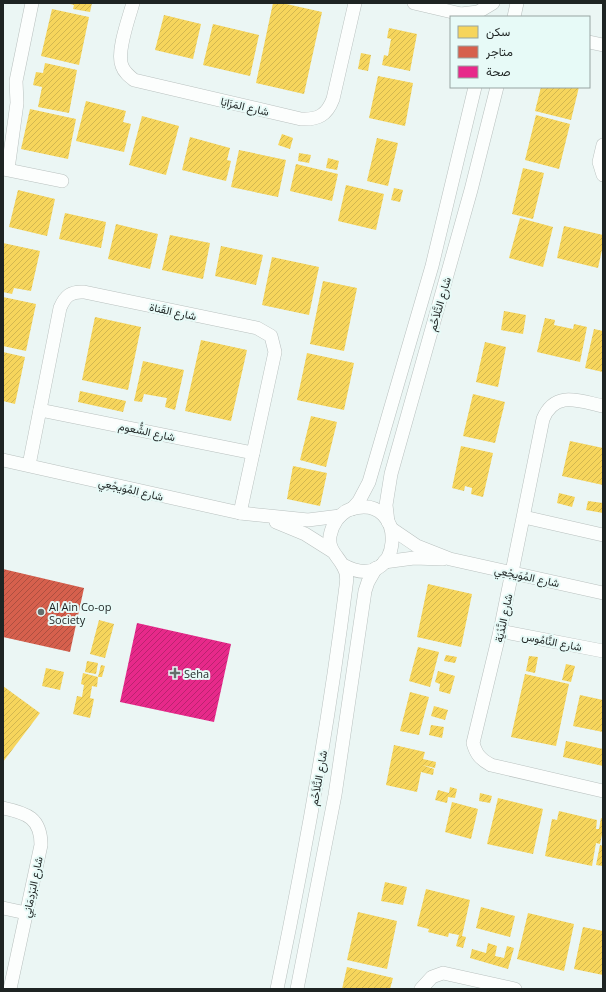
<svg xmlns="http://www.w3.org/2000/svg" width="606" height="992" font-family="'Open Sans',Vazirmatn,sans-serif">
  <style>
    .homes { fill: url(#homes-hatch) }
    .shops { fill: url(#shops-hatch) }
    .health { fill: url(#health-hatch) }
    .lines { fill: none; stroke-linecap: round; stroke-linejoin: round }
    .street-casing { stroke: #b9c1bf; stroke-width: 14 }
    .street { stroke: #fcfefd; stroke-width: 13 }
    .poi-dot { fill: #666e6c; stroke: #e7faf7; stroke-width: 1.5 }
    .labels { text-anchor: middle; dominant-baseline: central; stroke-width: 4; stroke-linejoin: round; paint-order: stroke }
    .street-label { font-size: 11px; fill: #1e2423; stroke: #e7faf7 }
    .poi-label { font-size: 11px; fill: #1e2423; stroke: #e7faf7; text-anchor: start }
  </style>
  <defs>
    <pattern id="homes-hatch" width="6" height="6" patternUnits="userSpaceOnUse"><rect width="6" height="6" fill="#f6d55c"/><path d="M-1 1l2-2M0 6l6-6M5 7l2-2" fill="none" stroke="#d2b750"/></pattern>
    <pattern id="shops-hatch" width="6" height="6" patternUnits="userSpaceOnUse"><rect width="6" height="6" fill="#d6604d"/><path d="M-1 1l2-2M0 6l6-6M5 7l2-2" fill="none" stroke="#ad4f40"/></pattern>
    <pattern id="health-hatch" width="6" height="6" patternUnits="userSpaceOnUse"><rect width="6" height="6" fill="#e7298a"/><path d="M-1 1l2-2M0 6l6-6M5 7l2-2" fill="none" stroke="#bb2370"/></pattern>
  </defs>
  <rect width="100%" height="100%" fill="#ebf6f4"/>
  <g class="homes">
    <path d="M 92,3 L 90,12 L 73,9 L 74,5 L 70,4 Z"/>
    <path d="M 273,3 L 282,3 L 322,12 L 304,94 L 256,83 Z"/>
    <path d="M 52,9 L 89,17 L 79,65 L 41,56 Z"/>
    <path d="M 164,15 L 201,24 L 193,59 L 155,50 Z"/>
    <path d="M 213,24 L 259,35 L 250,76 L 203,65 Z"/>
    <path d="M 389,28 L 417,34 L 410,71 L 382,65 L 384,55 L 388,56 L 391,39 L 387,38 Z"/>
    <path d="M 361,53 L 371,55 L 368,71 L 358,69 Z"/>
    <path d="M 45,63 L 77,70 L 69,113 L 38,107 L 42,87 L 33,85 L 36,72 L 43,73 Z"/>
    <path d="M 378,76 L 413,83 L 405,126 L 369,118 Z"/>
    <path d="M 541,87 L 579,87 L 571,120 L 535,111 Z"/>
    <path d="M 86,101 L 126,111 L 123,122 L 131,124 L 124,152 L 76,141 Z"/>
    <path d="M 30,109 L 76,119 L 68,159 L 21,149 Z"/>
    <path d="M 536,115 L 570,124 L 559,169 L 525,160 Z"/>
    <path d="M 142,116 L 179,126 L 166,175 L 129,165 Z"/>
    <path d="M 282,134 L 293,138 L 290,149 L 278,145 Z"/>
    <path d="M 190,137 L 230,148 L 227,160 L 231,161 L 226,181 L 182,170 Z"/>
    <path d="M 377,138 L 398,143 L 388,186 L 367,181 Z"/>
    <path d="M 239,150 L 286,160 L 278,197 L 231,187 Z"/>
    <path d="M 299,153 L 311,155 L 309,163 L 298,161 Z"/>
    <path d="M 328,158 L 339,161 L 337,170 L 326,168 Z"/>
    <path d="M 296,164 L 338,174 L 332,201 L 290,191 Z"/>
    <path d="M 523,168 L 544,173 L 533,219 L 512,214 Z"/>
    <path d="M 346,185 L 384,194 L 376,230 L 338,221 Z"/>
    <path d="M 394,188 L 403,190 L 400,202 L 391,200 Z"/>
    <path d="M 18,190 L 55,199 L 47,236 L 9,227 Z"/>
    <path d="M 65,213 L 106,222 L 101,248 L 59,239 Z"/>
    <path d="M 520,218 L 553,227 L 543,267 L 509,258 Z"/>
    <path d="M 116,224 L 158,234 L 150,269 L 108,259 Z"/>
    <path d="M 564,226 L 603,235 L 603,245 L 598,268 L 557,258 Z"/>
    <path d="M 170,235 L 210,243 L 203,279 L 162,270 Z"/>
    <path d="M 3,243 L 40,251 L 31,291 L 14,288 L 12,294 L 3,292 Z"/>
    <path d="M 221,246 L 263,255 L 256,285 L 215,276 Z"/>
    <path d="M 272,257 L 319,267 L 309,315 L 262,305 Z"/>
    <path d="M 323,281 L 357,288 L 344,351 L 310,344 Z"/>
    <path d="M 3,297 L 36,304 L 26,351 L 3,346 Z"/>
    <path d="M 504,311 L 526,315 L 523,334 L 501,330 Z"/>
    <path d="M 95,317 L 141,327 L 128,390 L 82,380 Z"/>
    <path d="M 545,318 L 555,320 L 554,325 L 573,329 L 574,324 L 587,327 L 580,362 L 537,352 Z"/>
    <path d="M 594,329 L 603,331 L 603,372 L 585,368 Z"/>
    <path d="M 201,340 L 247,350 L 231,421 L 185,411 Z"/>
    <path d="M 485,342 L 506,347 L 498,387 L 476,382 Z"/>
    <path d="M 3,352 L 25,357 L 15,404 L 3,401 Z"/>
    <path d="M 307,353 L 354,363 L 344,410 L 297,400 Z"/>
    <path d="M 143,361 L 184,370 L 175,410 L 165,407 L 167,398 L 144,394 L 142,402 L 134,401 Z"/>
    <path d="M 80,391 L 126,401 L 123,412 L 78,402 Z"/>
    <path d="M 473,394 L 505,402 L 495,443 L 463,436 Z"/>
    <path d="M 311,416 L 337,422 L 326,467 L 300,460 Z"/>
    <path d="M 570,441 L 603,448 L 603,485 L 562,476 Z"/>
    <path d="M 461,446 L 493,453 L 483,497 L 471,494 L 472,488 L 465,486 L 464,491 L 452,488 Z"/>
    <path d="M 293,466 L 327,473 L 320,506 L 287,499 Z"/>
    <path d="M 559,493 L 575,497 L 572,507 L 557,503 Z"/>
    <path d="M 588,501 L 603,503 L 603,513 L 586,510 Z"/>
    <path d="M 428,584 L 472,594 L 461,647 L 417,637 Z"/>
    <path d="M 99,620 L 114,624 L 105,658 L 90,654 Z"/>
    <path d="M 418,647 L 439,652 L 430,687 L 409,681 Z"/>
    <path d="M 446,655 L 457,657 L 455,663 L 444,661 Z"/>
    <path d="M 529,656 L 538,657 L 535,673 L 526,671 Z"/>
    <path d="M 87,661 L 98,663 L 96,674 L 85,672 Z"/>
    <path d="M 566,664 L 575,666 L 571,682 L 562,680 Z"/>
    <path d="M 101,665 L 105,666 L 102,677 L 98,677 L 97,687 L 92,686 L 90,698 L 94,699 L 90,718 L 73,714 L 77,696 L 82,697 L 84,685 L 81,684 L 83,673 L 98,677 Z"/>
    <path d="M 46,668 L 64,672 L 60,690 L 42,686 Z"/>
    <path d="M 438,671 L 455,676 L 450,694 L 439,691 L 440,684 L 435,682 Z"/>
    <path d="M 525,674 L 569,684 L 556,746 L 511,737 Z"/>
    <path d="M 3,686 L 40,713 L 3,762 Z"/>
    <path d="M 410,692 L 429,697 L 419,735 L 400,731 Z"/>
    <path d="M 580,695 L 603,700 L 603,732 L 573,726 Z"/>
    <path d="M 434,706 L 448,710 L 445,720 L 431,716 Z"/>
    <path d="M 431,725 L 444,727 L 442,738 L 429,735 Z"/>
    <path d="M 566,741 L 603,749 L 603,766 L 563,757 Z"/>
    <path d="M 394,745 L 425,752 L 423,759 L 436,762 L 435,768 L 422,765 L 434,769 L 433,775 L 421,772 L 417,792 L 386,785 Z"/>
    <path d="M 450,787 L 457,789 L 455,798 L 448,797 L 447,803 L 435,800 L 438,790 L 449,793 Z"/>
    <path d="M 480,793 L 492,796 L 490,803 L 479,801 Z"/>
    <path d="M 498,798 L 543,809 L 533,854 L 487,844 Z"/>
    <path d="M 452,802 L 478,809 L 471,839 L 445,832 Z"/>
    <path d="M 559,811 L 597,820 L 596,829 L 599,829 L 601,818 L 603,819 L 603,830 L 600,844 L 596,843 L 592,866 L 545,856 L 552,819 L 557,820 Z"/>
    <path d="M 600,845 L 603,846 L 603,866 L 596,865 Z"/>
    <path d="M 385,882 L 407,887 L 403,905 L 381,901 Z"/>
    <path d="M 426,889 L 470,900 L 462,936 L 466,937 L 463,948 L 456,946 L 459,935 L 449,933 L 448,937 L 428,932 L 429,929 L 417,926 Z"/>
    <path d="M 481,907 L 515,916 L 510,937 L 476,928 Z"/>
    <path d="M 358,912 L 397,921 L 387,969 L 347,960 Z"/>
    <path d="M 528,913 L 574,924 L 564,971 L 517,959 Z"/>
    <path d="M 583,927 L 603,931 L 603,975 L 574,969 Z"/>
    <path d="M 488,943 L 497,946 L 495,956 L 504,958 L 507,946 L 514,948 L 508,969 L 470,958 L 472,949 L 486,953 Z"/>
    <path d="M 347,967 L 393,978 L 390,989 L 342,989 Z"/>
  </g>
  <path class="shops" d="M 3,569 L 84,588 L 70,652 L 3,637 Z"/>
  <path class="health" d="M 137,623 L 231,644 L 214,722 L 120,702 Z"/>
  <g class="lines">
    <defs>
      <g id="street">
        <path d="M 133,3 C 129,18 116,52 122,66 C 124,72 129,76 134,80 L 301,119 C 318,120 327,115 333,99 L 355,3"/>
        <path d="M 414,3 L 461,14 L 468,17"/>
        <path d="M 461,14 L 478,12 L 493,3"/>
        <path d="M 514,17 L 517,3"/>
        <path d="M 589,42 L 603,45"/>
        <path d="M 603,145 L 599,162 L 603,175"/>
        <path d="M 3,169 L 62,181"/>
        <path d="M 8,169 L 17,103 L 16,81 L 32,3"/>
        <path d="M 603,406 C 579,401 555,390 543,419 L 500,631 L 473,743 C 476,754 480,759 491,765 L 603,791"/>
        <path d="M 40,410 L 253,453"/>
        <path d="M 3,460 L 240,513 L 308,520 L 340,516"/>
        <path d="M 29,465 L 60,308 C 65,296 71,291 84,292 L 257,328 L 271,336 L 275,352 L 240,513"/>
        <path d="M 352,509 L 359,501 L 369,482 L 432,266 L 475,87"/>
        <path d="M 524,517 L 603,535"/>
        <path d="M 276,522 L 305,534 L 332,551"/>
        <path d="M 388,522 L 386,505 L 391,474 L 471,190 L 497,87"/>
        <path d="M 392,529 L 417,546 L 450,559 L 603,593"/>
        <path d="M 384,562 L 414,558 L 443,559"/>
        <path d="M 500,631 L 603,651"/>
        <path d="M 3,808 C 27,813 41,818 41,845 L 10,989"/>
        <path d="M 3,908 L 26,913"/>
        <path d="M 277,989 C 305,855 329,722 346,586 C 347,580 347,572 343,566 C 338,556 328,550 330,536 C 332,525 339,513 351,509 C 410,491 404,598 343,565"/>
        <path d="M 297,989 L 335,795 L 365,591 L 368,582 L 376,568"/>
        <path d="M 421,989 L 432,977 L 443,973 L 515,989"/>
      </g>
    </defs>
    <use href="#street" class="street-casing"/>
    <use href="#street" class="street"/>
  </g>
  <g class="poi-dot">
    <circle cx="41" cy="612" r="4"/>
    <path d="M173 667h4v4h4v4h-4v4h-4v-4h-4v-4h4z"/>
  </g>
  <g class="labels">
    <g class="street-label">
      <text transform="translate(245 106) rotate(13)">شارع المَزَايَا</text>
      <text transform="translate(439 304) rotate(-74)">شارع التَّلاَحُم</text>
      <text transform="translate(173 311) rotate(12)">شارع القَناة</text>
      <text transform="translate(147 431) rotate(12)">شارع الشُّعوم</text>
      <text transform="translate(131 489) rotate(13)">شارع المُوَيجْعِي</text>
      <text transform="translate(527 576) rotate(12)">شارع المُوَيجْعِي</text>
      <text transform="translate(503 618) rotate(-78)">شارع النَّدْيَة</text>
      <text transform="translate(552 641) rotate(11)">شارع النَّامُوس</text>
      <text transform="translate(318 778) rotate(-80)">شارع التَّلاَحُم</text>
      <text transform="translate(32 887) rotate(-78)">شارع البَرْدِمَانِي</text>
    </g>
    <g class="poi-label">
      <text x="49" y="606">Al Ain Co-op<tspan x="49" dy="13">Society</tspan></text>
      <text x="184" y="673">Seha</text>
    </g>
  </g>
  <rect width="606" height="992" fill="none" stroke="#1e2423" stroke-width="8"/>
  <rect x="450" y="16" width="140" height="72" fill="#e7faf7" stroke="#97a4a2"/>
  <rect x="458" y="26" width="20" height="12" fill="#f6d55c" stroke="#97a4a2"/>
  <text x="486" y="36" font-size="12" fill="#1e2423">سكن</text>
  <rect x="458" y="46" width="20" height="12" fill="#d6604d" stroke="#97a4a2"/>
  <text x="486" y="56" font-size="12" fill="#1e2423">متاجر</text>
  <rect x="458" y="66" width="20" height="12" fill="#e7298a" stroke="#97a4a2"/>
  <text x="486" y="76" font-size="12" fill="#1e2423">صحة</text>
</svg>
